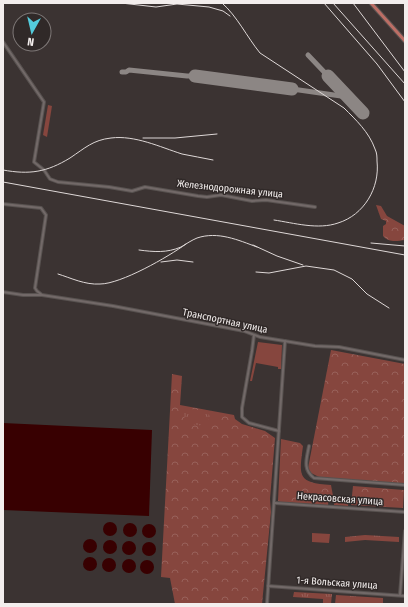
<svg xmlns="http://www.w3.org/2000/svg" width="408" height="607" font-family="'Fira Sans Condensed',sans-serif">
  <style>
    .green { fill: #86463e }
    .forest { fill: url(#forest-crowns) }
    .park { fill: url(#park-tufts) }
    .water { fill: #380001 }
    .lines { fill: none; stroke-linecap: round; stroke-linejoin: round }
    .taxiway { stroke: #8c8684; stroke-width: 5 }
    .runway { stroke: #8c8684; stroke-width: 13 }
    .minor-casing { stroke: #585250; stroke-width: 4 }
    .major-casing { stroke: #585250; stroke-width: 5 }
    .minor { stroke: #726968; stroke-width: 2 }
    .major { stroke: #bc6e65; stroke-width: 3 }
    .rail { stroke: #ded8d7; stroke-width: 1 }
    .labels { text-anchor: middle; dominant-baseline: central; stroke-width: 3; stroke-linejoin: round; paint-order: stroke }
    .street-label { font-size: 10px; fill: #f3eeed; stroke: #302928 }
  </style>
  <defs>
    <pattern id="forest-crowns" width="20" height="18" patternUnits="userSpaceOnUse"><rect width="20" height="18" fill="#86463e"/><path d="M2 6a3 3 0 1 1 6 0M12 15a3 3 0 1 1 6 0" fill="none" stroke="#98615a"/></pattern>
    <pattern id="park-tufts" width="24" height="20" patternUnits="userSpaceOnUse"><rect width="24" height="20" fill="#86463e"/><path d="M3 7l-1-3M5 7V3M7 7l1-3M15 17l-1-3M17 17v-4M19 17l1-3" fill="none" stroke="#98615a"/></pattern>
  </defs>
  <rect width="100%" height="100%" fill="#3b3332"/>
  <g class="green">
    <path d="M 48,105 L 52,106 L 47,137 L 43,135 Z"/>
    <path d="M 258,342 L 282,345 L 281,369 L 278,369 L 278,367 L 256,363 L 252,381 L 250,381 Z"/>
    <path d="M 335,496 L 349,497 L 348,506 L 334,505 Z"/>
    <path d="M 312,533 L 330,534 L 329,543 L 312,542 Z"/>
  </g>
  <g class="forest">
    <path d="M 376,205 L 381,206 L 387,216 L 405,226 L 405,240 C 397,241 389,243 383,236 L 383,226 L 386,224 L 386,221 L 381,219 Z"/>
    <path d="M 331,350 L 405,364 L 405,484 L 319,477 L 311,473 L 308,468 Z"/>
    <path d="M 172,374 L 182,376 L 180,405 L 234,415 L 235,419 L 242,424 L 265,431 L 275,438 L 270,499 L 271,512 L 262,604 L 175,604 L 170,578 L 161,577 Z"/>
    <path d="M 281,439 L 300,443 L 303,446 C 299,476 297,483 331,485 L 333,496 L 329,496 L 328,505 L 280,502 L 278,501 Z"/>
    <path d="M 353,486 L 404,490 L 403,508 L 351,505 Z"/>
  </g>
  <g class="park">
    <path d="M 191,409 C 198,410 205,410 210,416 L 207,424 C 200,427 192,424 185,421 L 184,413 Z"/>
    <path d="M 365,535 L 399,537 L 399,542 L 365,540 L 345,542 L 345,537 Z"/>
    <path d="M 294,592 L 332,594 L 331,604 L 323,604 L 323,599 L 293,597 Z"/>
    <path d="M 336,595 L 383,598 L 383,604 L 335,604 Z"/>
  </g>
  <g class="water">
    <path d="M 3,423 L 152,430 L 149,516 L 3,510 Z"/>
    <circle cx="110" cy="529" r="7"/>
    <circle cx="130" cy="530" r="7"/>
    <circle cx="149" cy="531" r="7"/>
    <circle cx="90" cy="546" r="7"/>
    <circle cx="110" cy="547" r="7"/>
    <circle cx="129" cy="548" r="7"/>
    <circle cx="149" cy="549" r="7"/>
    <circle cx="90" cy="564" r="7"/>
    <circle cx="109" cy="565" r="7"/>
    <circle cx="129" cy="566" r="7"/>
    <circle cx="147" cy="567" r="7"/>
  </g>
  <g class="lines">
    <g class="taxiway">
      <path d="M 308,55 L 328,76"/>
      <path d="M 122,72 L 126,72 L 129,70 L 187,76 L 195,76"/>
      <path d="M 292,89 L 348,97"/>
    </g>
    <g class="runway">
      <path d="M 195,76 L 292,89"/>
      <path d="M 328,76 L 363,113"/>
    </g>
    <defs>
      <g id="minor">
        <path d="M 3,42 L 44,102 L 34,162 L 44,170 L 50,179 L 58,182 L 109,187 L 132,191 L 145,187 L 198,196 L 207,197 L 221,195 L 252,201 L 266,200 L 315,207"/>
        <path d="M 3,204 L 41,208 L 46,215 L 35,288 L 37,291 L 42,295"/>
        <path d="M 3,292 L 23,295 L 42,295 L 113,306 L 244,331 L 260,337 L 315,346 L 339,347 L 405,360"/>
        <path d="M 254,335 L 252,351 L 242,408 L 242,417 L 249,423 L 279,431"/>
        <path d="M 309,446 C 307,458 302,469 314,478 L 405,485"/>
        <path d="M 275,503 L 405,512"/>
        <path d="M 268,586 L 405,596"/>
        <path d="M 400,595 L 405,531"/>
        <path d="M 267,604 L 285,341"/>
      </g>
      <path id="major" d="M 371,3 L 405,41"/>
    </defs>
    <use href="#minor" class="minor-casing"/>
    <use href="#major" class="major-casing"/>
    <use href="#minor" class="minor"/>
    <use href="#major" class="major"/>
    <g class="rail">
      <path d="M 121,3 L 156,7 L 177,4 L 209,7 L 223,11 L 230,16"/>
      <path d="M 222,3 C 237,16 247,37 260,53 L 344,108 C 356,120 369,132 375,149 C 377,153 377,157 377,161 C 380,188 364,215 338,223 C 318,230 294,223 274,220"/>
      <path d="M 324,3 L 377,64 L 405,102"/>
      <path d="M 333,3 L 405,84"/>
      <path d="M 353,3 L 405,72"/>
      <path d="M 143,138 L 175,138 L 217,134"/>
      <path d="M 3,170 C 30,175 47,172 70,158 C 85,148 93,140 111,138 C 135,135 160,147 182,154 C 192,156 203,158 213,160"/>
      <path d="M 3,182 L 405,255"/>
      <path d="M 371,243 L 405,246"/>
      <path d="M 253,245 L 277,256 L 303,265"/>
      <path d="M 139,250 C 154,252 167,253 181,247 C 186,244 192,240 197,238 C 218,231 238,240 257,247"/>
      <path d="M 161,262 L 177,260 L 193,262"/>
      <path d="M 256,272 L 269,273 L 306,266 L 334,270 L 352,279 L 367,294 L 389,308"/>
      <path d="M 58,274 C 71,278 85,285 100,284 C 121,284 168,257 186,244"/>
    </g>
  </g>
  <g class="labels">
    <g class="street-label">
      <text transform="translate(230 189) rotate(6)">Железнодорожная улица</text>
      <text transform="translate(225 321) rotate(12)">Транспортная улица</text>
      <text transform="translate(340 499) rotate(4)">Некрасовская улица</text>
      <text transform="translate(337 583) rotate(4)">1-я Вольская улица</text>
    </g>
  </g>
  <rect width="408" height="607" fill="none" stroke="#f3eeed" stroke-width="8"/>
  <g transform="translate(32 32) rotate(188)"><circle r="19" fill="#302928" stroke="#7e7877"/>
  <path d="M0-3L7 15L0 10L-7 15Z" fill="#53cbdc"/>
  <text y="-6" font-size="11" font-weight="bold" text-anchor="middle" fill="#f3eeed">N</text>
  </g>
</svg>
